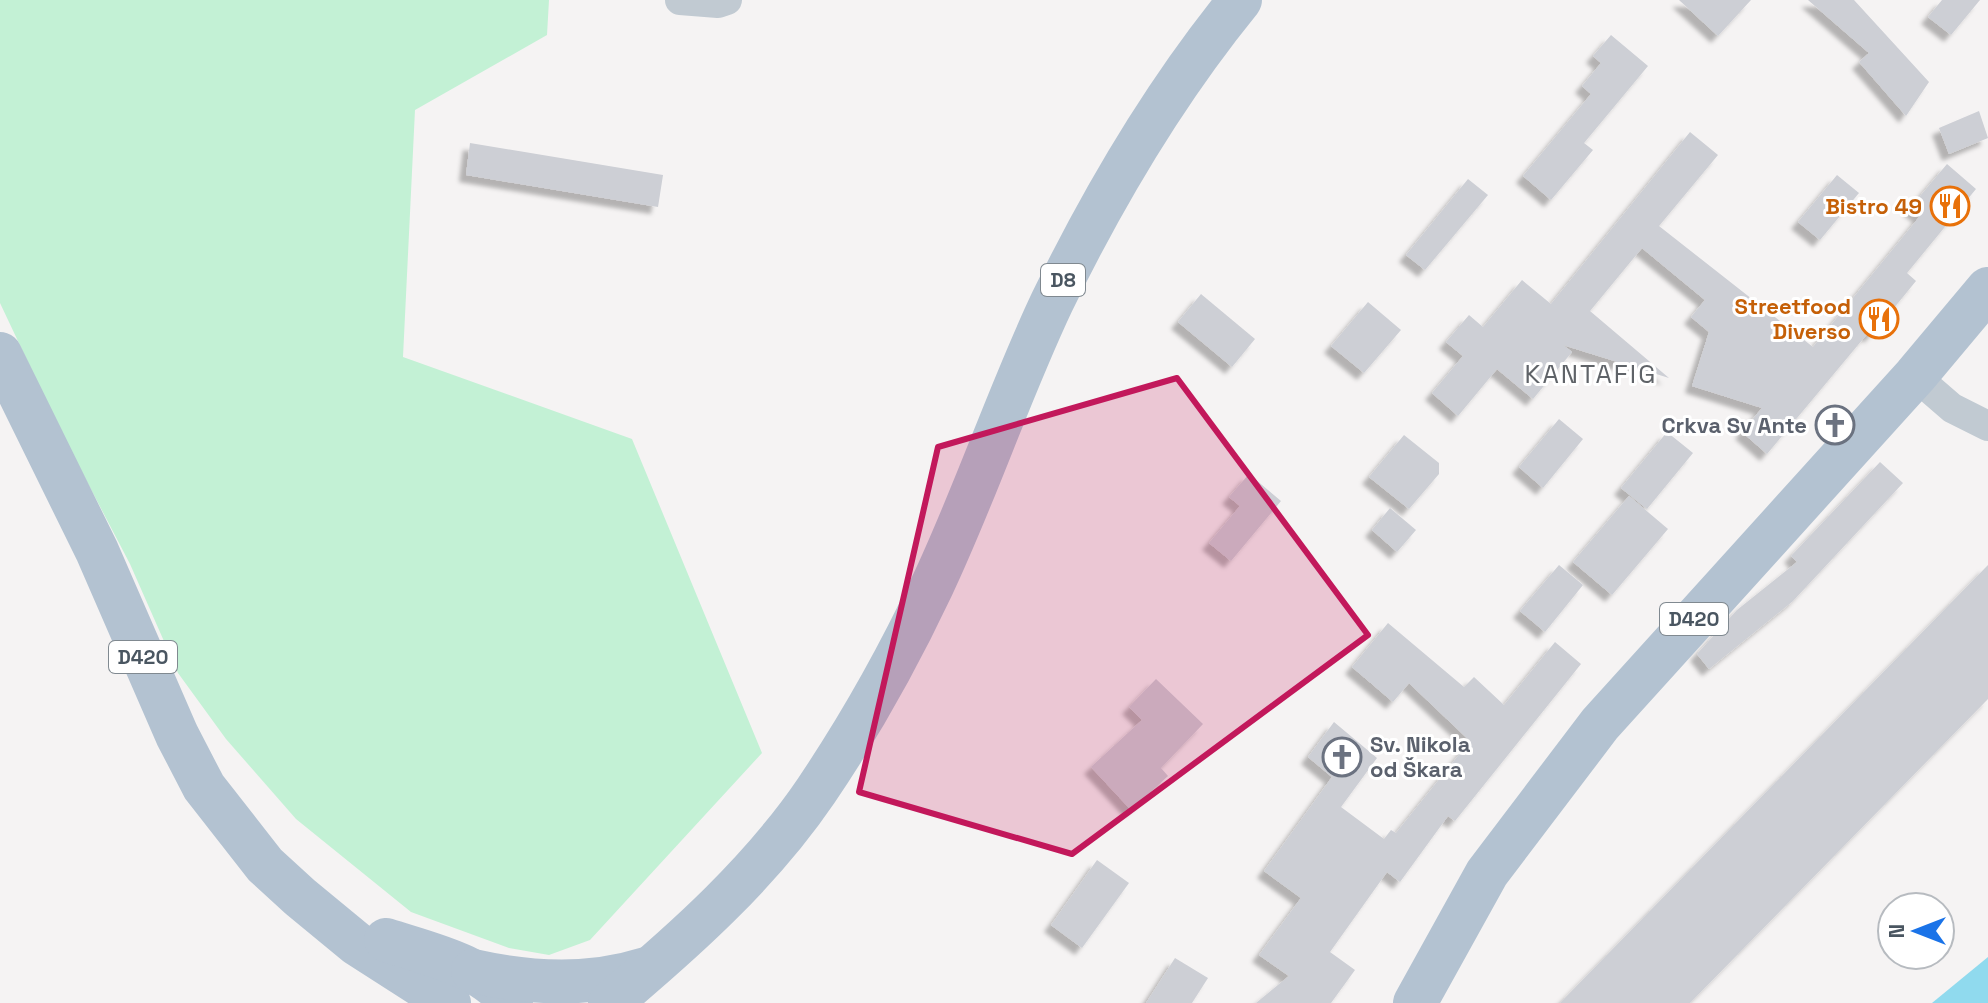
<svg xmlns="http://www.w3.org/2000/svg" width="1988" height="1003" font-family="'Space Grotesk',sans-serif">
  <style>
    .green { fill: #c3f1d5 }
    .water { fill: #90daee }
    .building { fill: #cdcfd5; filter: url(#shadow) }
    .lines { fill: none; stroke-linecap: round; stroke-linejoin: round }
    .minor { stroke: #c1cad2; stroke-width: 30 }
    .primary { stroke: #b3c2d1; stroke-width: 44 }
    .marked { fill: #c2185b; fill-opacity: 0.2; stroke: #c2185b; stroke-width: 6; stroke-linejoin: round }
    .labels { text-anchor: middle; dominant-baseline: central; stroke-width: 6; stroke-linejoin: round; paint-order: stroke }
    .shield { fill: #fff; stroke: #808990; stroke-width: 2 }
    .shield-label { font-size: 20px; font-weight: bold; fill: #4a5661 }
    .food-label { font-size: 22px; font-weight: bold; fill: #c56008; stroke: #fff; text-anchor: end }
    .worship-label { font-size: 22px; font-weight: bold; fill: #5b616d; stroke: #fff; text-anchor: end }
    .quarter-label { font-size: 26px; letter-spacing: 2px; fill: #5f6368; stroke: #fff }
  </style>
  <defs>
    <filter id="shadow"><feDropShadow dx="-7" dy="7" stdDeviation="2" flood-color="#0004"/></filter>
  </defs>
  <rect width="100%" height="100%" fill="#f5f3f3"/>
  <path class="green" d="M 0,0 L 549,0 L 547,35 L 415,110 L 403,357 L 632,439 L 762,753 L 590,940 L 549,955 L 509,948 L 411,912 L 296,819 L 226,739 L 178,673 L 130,564 L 59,428 L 0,303 Z"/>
  <path class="water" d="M 1988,957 L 1988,1003 L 1932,1003 Z"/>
  <g class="building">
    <path d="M 1679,0 L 1751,0 L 1718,36 Z"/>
    <path d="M 1808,0 L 1854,0 L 1929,82 L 1906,116 L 1859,62 L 1869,53 Z"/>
    <path d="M 1942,0 L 1980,0 L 1951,35 L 1928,17 Z"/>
    <path d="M 1611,35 L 1648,66 L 1584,143 L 1593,150 L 1551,200 L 1523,176 L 1591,94 L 1582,86 L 1601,63 L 1593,56 Z"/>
    <path d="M 1979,111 L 1988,138 L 1949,154 L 1939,128 Z"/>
    <path d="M 1690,132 L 1718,155 L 1659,226 L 1813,347 L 1920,216 L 1910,208 L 1947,164 L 1976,189 L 1907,273 L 1916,281 L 1871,336 L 1868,333 L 1767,454 L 1742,432 L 1762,408 L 1692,386 L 1709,332 L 1691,317 L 1705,300 L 1642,248 L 1590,311 L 1669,378 L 1563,345 L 1572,352 L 1533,399 L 1497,369 L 1458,416 L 1432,393 L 1463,356 L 1446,342 L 1469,315 L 1483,327 L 1522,280 L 1551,304 Z"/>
    <path d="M 470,143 L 663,175 L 658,207 L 466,175 Z"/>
    <path d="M 1837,175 L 1859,193 L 1820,240 L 1798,222 Z"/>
    <path d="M 1468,179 L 1488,195 L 1425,270 L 1406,255 Z"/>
    <path d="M 1201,294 L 1255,339 L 1232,367 L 1178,322 Z"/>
    <path d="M 1368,302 L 1401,330 L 1364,373 L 1331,346 Z"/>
    <path d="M 1559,419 L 1583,439 L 1543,488 L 1519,467 Z"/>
    <path d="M 1667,432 L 1693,453 L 1647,509 L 1621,488 Z"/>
    <path d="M 1404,435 L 1439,463 L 1439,474 L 1409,509 L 1369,477 Z"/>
    <path d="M 1880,462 L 1903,483 L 1793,601 L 1709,669 L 1697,654 L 1737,610 L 1797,562 L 1791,556 Z"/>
    <path d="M 1249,474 L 1281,501 L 1231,561 L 1209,543 L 1240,506 L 1229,497 Z"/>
    <path d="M 1629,496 L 1668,529 L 1612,595 L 1573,562 Z"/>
    <path d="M 1390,508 L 1416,530 L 1397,552 L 1372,530 Z"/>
    <path d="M 1559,565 L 1583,585 L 1545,632 L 1520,611 Z"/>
    <path d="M 1988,565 L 1988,699 L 1690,1003 L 1560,1003 Z"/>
    <path d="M 1388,623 L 1464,687 L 1474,677 L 1504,705 L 1555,642 L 1581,664 L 1455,821 L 1448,816 L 1400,882 L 1387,872 L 1330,952 L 1355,970 L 1331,1003 L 1256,1003 L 1289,976 L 1259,955 L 1301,898 L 1264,871 L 1332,777 L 1308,757 L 1334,722 L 1377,758 L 1341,807 L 1384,839 L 1391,830 L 1396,833 L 1470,741 L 1409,683 L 1393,702 L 1352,667 Z"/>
    <path d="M 1156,679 L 1203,724 L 1161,768 L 1168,776 L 1131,810 L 1091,767 L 1142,720 L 1129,707 Z"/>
    <path d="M 1097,860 L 1129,883 L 1082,948 L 1051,925 Z"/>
    <path d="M 1175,958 L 1208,978 L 1192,1003 L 1146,1003 Z"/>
  </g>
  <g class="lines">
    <g class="minor">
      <path d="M 680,0 L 718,3 L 727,0"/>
      <path d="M 1915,376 L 1952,408 L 1988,426"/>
    </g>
    <g class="primary">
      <path d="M 0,354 L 97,551 L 177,735 L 204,787 L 265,865 L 300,897 L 357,944 L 449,1003"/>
      <path d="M 386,940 C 429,954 483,965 511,1003"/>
      <path d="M 473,971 C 531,984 589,987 646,969"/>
      <path d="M 610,1003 C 685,940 761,872 816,791 C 860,726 899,656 932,586 C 976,493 1008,395 1052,302 C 1104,195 1165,92 1240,0"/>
      <path d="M 1415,1003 L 1487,873 L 1600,724 L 1915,376 L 1988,289"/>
    </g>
  </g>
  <path class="marked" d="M 1177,378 L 1368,635 L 1072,854 L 859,792 L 938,447 Z"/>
  <defs>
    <symbol id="restaurant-ring" viewBox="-11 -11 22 22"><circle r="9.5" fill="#fff" stroke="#e8710a" stroke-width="1.5"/><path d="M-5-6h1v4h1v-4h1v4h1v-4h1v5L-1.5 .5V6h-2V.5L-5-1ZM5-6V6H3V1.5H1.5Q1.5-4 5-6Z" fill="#e8710a"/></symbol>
    <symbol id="church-ring" viewBox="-11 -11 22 22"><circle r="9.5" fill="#fff" stroke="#6b7280" stroke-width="1.5"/><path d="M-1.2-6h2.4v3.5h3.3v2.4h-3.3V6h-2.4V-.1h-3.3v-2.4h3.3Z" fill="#6b7280"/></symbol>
  </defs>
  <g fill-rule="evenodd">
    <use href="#restaurant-ring" x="1928" y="184" width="44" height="44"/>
    <use href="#restaurant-ring" x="1857" y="297" width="44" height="44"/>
    <use href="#church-ring" x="1813" y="403" width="44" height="44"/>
    <use href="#church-ring" x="1320" y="735" width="44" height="44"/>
  </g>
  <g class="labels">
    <g class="shield">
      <rect x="1041" y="264" width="44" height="32" rx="6"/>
      <rect x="1660" y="603" width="68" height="32" rx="6"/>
      <rect x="109" y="641" width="68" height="32" rx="6"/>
    </g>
    <g class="shield-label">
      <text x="1063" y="280">D8</text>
      <text x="1694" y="619">D420</text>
      <text x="143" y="657">D420</text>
    </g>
    <g class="food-label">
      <text x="1922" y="206">Bistro 49</text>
      <text x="1851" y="306">Streetfood<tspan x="1851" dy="25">Diverso</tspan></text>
    </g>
    <g class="worship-label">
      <text x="1807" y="425">Crkva Sv Ante</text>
      <text x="1370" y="744" text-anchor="start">Sv. Nikola<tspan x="1370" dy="25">od Škara</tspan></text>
    </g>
    <g class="quarter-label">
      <text x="1591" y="374">KANTAFIG</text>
    </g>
  </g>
  <g transform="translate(1916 931) rotate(270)"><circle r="38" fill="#ffffff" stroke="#b7bbc0" stroke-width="2"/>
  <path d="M0-6L14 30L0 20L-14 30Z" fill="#1a73e8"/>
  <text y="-12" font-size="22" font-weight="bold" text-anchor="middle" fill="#4a5661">N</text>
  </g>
</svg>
